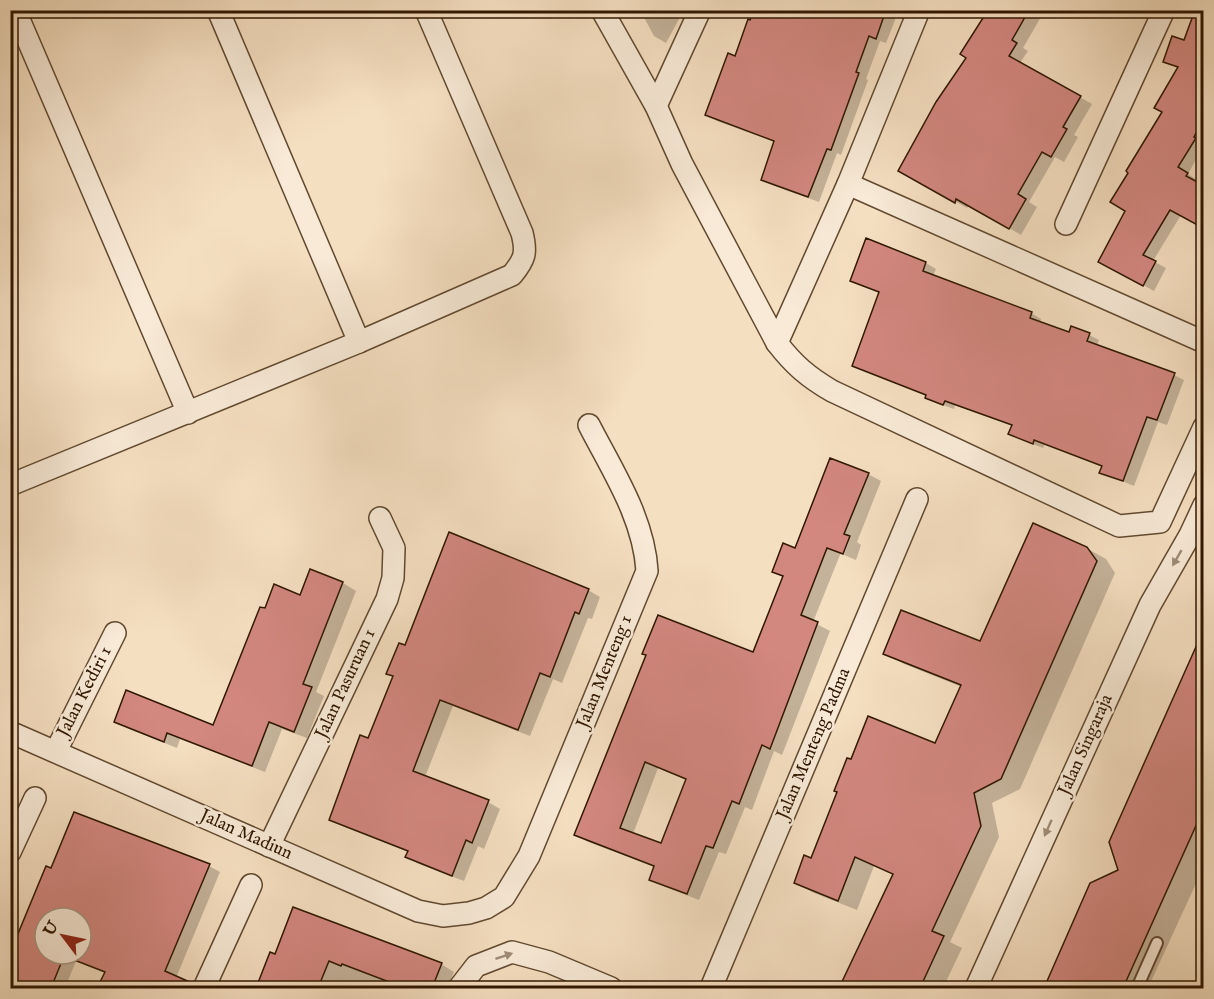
<svg xmlns="http://www.w3.org/2000/svg" width="1214" height="999" font-family="'IM FELL English',serif">
  <style>
    .shadow { fill: #0003; fill-rule: evenodd }
    .building { fill: #d2877f; stroke: #301700; stroke-width: 1.5; fill-rule: evenodd }
    .lines { fill: none; stroke-linecap: round; stroke-linejoin: round }
    .lane-casing { stroke: #614930; stroke-width: 14 }
    .street-casing { stroke: #614930; stroke-width: 24 }
    .lane { stroke: #f8ead7; stroke-width: 10 }
    .street { stroke: #f8ead7; stroke-width: 21 }
    .oneway { fill: #9e8b76 }
    .labels { text-anchor: middle; dominant-baseline: central; stroke-width: 5; stroke-linejoin: round; paint-order: stroke }
    .street-label { font-size: 18px; fill: #301700; stroke: #f8ead7 }
  </style>
  <rect width="100%" height="100%" fill="#f5dfc1"/>
  <filter id="stains"><feTurbulence type="fractalNoise" baseFrequency=".00333" numOctaves="4"/><feColorMatrix values="0 0 0 0 .2 0 0 0 0 .09 0 0 0 0 .02 0 0 0 .5 -.17"/></filter>
  <radialGradient id="worn" r=".72"><stop offset=".6" stop-color="#630" stop-opacity="0"/><stop offset="1" stop-color="#630" stop-opacity=".3"/></radialGradient>
  <g class="shadow">
    <path d="M 640,10 L 684,10 L 666,43 L 654,36 Z"/>
    <path d="M 754,10 L 899,10 L 886,43 L 880,41 L 866,79 L 868,80 L 841,155 L 837,153 L 819,202 L 772,185 L 762,179 L 775,142 L 717,121 L 707,115 L 736,58 Z"/>
    <path d="M 978,10 L 1045,10 L 1023,48 L 1028,51 L 1020,63 L 1092,104 L 1074,135 L 1078,137 L 1064,162 L 1055,157 L 1029,202 L 1037,207 L 1021,235 L 969,205 L 967,208 L 900,170 L 968,58 L 986,16 Z"/>
    <path d="M 1196,10 L 1204,10 L 1204,145 L 1188,174 L 1197,180 L 1195,183 L 1204,187 L 1204,227 L 1181,215 L 1153,261 L 1166,268 L 1154,291 L 1110,267 L 1127,210 L 1179,68 L 1165,61 L 1185,42 Z"/>
    <path d="M 867,240 L 926,263 L 936,269 L 933,276 L 1031,313 L 1041,319 L 1040,323 L 1069,334 L 1072,328 L 1089,335 L 1099,340 L 1097,346 L 1174,375 L 1184,380 L 1167,425 L 1158,422 L 1134,486 L 1101,472 L 1103,467 L 1045,444 L 1043,448 L 1020,439 L 1010,434 L 1013,426 L 955,405 L 954,409 L 937,403 L 927,396 L 864,371 L 854,365 L 881,293 L 852,280 Z"/>
    <path d="M 868,474 L 881,481 L 857,542 L 861,545 L 856,560 L 844,555 L 851,535 L 848,535 L 813,622 L 830,631 L 782,755 L 774,751 L 752,810 L 745,807 L 726,854 L 719,852 L 699,900 L 663,886 L 650,879 L 655,867 L 588,842 L 576,835 L 648,655 L 754,654 L 784,578 L 774,572 ZM 658,768 L 687,780 L 662,845 L 633,834 Z"/>
    <path d="M 1086,548 L 1106,559 L 1115,573 L 1020,789 L 992,803 L 999,837 L 950,942 L 962,948 L 943,988 L 841,988 L 894,875 L 874,866 L 857,910 L 814,893 L 795,883 L 812,860 L 936,745 L 962,687 L 904,664 L 885,653 L 981,643 Z"/>
    <path d="M 311,571 L 343,583 L 356,591 L 316,692 L 324,696 L 307,738 L 282,729 L 265,772 L 180,739 L 177,748 L 129,729 L 116,722 L 214,727 L 265,610 L 301,596 Z"/>
    <path d="M 588,590 L 600,597 L 592,619 L 588,618 L 562,683 L 553,679 L 530,736 L 453,706 L 425,777 L 488,802 L 500,809 L 484,849 L 478,846 L 464,881 L 419,864 L 407,857 L 409,852 L 343,826 L 331,819 L 369,740 L 406,647 Z"/>
    <path d="M 1204,635 L 1204,866 L 1148,988 L 1046,988 L 1091,884 L 1120,871 L 1110,842 Z"/>
    <path d="M 209,866 L 220,872 L 176,978 L 187,984 L 186,988 L 99,988 L 106,973 L 76,961 L 65,988 L 10,988 L 10,956 L 52,870 ZM 45,918 L 81,918 L 81,954 L 45,954 Z"/>
    <path d="M 271,954 L 276,956 L 441,964 L 454,972 L 447,988 L 258,988 Z"/>
  </g>
  <g class="building">
    <path d="M 754,10 L 886,10 L 876,39 L 869,36 L 856,72 L 859,73 L 831,150 L 827,149 L 808,197 L 761,180 L 774,141 L 705,115 L 728,53 L 735,56 L 748,19 L 750,20 Z"/>
    <path d="M 988,10 L 1029,10 L 1012,40 L 1017,43 L 1009,56 L 1081,96 L 1063,127 L 1067,129 L 1051,157 L 1042,152 L 1018,194 L 1026,199 L 1009,229 L 956,199 L 955,203 L 898,171 L 936,102 L 966,58 L 960,54 Z"/>
    <path d="M 1195,10 L 1203,10 L 1203,120 L 1194,137 L 1196,138 L 1178,167 L 1188,173 L 1186,176 L 1203,185 L 1203,228 L 1170,210 L 1143,255 L 1156,261 L 1143,286 L 1098,262 L 1125,211 L 1110,202 L 1128,173 L 1126,171 L 1162,112 L 1154,108 L 1178,67 L 1163,62 L 1172,36 L 1184,40 Z"/>
    <path d="M 866,238 L 926,262 L 923,271 L 1032,312 L 1030,318 L 1069,332 L 1071,326 L 1090,333 L 1087,341 L 1175,373 L 1157,420 L 1147,417 L 1123,481 L 1099,473 L 1102,466 L 1034,440 L 1033,444 L 1008,434 L 1012,425 L 945,401 L 943,405 L 925,398 L 926,395 L 852,366 L 879,292 L 850,281 Z"/>
    <path d="M 830,458 L 869,473 L 844,534 L 850,536 L 843,554 L 827,548 L 801,615 L 818,622 L 770,749 L 762,745 L 739,804 L 732,801 L 713,848 L 706,846 L 687,894 L 649,880 L 654,866 L 574,835 L 646,655 L 642,654 L 658,615 L 753,652 L 783,576 L 772,572 L 783,543 L 795,548 ZM 645,762 L 686,779 L 661,843 L 620,828 Z"/>
    <path d="M 1033,523 L 1087,547 L 1097,561 L 1001,779 L 974,793 L 981,826 L 932,931 L 944,936 L 920,988 L 839,988 L 893,874 L 855,857 L 838,901 L 794,883 L 804,855 L 811,858 L 837,792 L 834,791 L 847,758 L 851,759 L 868,716 L 935,743 L 961,685 L 883,654 L 901,610 L 980,641 Z"/>
    <path d="M 449,532 L 589,589 L 579,614 L 575,612 L 550,677 L 540,673 L 518,730 L 440,700 L 413,771 L 489,800 L 472,843 L 466,840 L 452,876 L 405,857 L 408,851 L 329,820 L 360,735 L 368,738 L 393,676 L 386,674 L 399,643 L 405,645 Z"/>
    <path d="M 310,569 L 343,582 L 303,684 L 312,687 L 294,732 L 269,722 L 252,766 L 167,733 L 164,742 L 114,722 L 126,690 L 213,725 L 260,607 L 265,608 L 274,584 L 300,595 Z"/>
    <path d="M 1203,631 L 1203,810 L 1123,988 L 1044,988 L 1090,883 L 1118,870 L 1109,842 Z"/>
    <path d="M 74,812 L 210,864 L 165,971 L 192,983 L 191,988 L 97,988 L 105,972 L 64,956 L 51,988 L 10,988 L 10,953 L 46,866 L 51,868 ZM 45,918 L 81,918 L 81,954 L 45,954 Z"/>
    <path d="M 293,907 L 442,963 L 432,988 L 405,988 L 342,964 L 341,966 L 329,961 L 318,988 L 256,988 L 270,952 L 275,954 Z"/>
  </g>
  <g class="lines">
    <defs>
      <path id="lane" d="M 1137,988 L 1157,943"/>
      <g id="street">
        <path d="M 15,10 L 188,413"/>
        <path d="M 218,10 L 359,342"/>
        <path d="M 602,10 L 656,106 L 682,164 L 777,343 C 794,365 808,377 832,391 L 1119,526 L 1160,522 L 1204,427"/>
        <path d="M 656,106 L 700,10"/>
        <path d="M 848,184 L 1204,342"/>
        <path d="M 1066,224 L 1164,10"/>
        <path d="M 777,343 L 848,184 L 919,10"/>
        <path d="M 10,485 L 359,342 L 512,275 C 525,259 527,253 522,233 L 426,10"/>
        <path d="M 10,732 L 418,911 L 443,916 L 469,913 L 486,908 L 504,897 L 529,856 L 647,571 C 644,518 612,470 589,425"/>
        <path d="M 56,751 L 115,633"/>
        <path d="M 269,846 L 387,599 L 393,578 L 394,548 L 380,518"/>
        <path d="M 10,852 L 35,798"/>
        <path d="M 204,988 L 251,885"/>
        <path d="M 459,988 L 476,966 L 512,952 L 549,962 L 611,988"/>
        <path d="M 711,988 L 917,499"/>
        <path d="M 976,988 L 1150,605 L 1190,535 L 1204,505"/>
      </g>
    </defs>
    <use href="#lane" class="lane-casing"/>
    <use href="#street" class="street-casing"/>
    <use href="#lane" class="lane"/>
    <use href="#street" class="street"/>
  </g>
  <defs><path id="oneway-solid" d="M-6-.8H1V-3.2L6.5 0L1 3.2V.8H-6Z" transform="scale(1.5)"/></defs>
  <g class="oneway">
    <use href="#oneway-solid" transform="translate(1177 558) rotate(120)"/>
    <use href="#oneway-solid" transform="translate(1048 828) rotate(114)"/>
    <use href="#oneway-solid" transform="translate(504 956) rotate(-18)"/>
  </g>
  <g class="labels">
    <g class="street-label">
      <text transform="translate(605 672) rotate(-68)">Jalan Menteng 1</text>
      <text transform="translate(346 684) rotate(-65)">Jalan Pasuruan 1</text>
      <text transform="translate(85 692) rotate(-63)">Jalan Kediri 1</text>
      <text transform="translate(814 744) rotate(-67)">Jalan Menteng Padma</text>
      <text transform="translate(1086 745) rotate(-66)">Jalan Singaraja</text>
      <text transform="translate(246 835) rotate(24)">Jalan Madiun</text>
    </g>
  </g>
  <rect width="1214" height="999" fill="none" stroke="#f5dfc1" stroke-width="36"/>
  <rect x="12" y="12" width="1190" height="975" fill="none" stroke="#301700" stroke-width="3"/>
  <rect x="18" y="18" width="1178" height="963" fill="none" stroke="#301700" stroke-width="1.5"/>
  <g transform="translate(63 936) rotate(302)"><circle r="28" fill="#f8ead7" stroke="#a89681" stroke-width="1.5"/>
  <path d="M0-4.5L10 22L0 15L-10 22Z" fill="#8f2418"/>
  <text y="-9" font-size="16" font-weight="bold" text-anchor="middle" fill="#301700">U</text>
  </g>
  <rect width="100%" height="100%" filter="url(#stains)"/>
  <rect width="100%" height="100%" fill="url(#worn)"/>
</svg>
